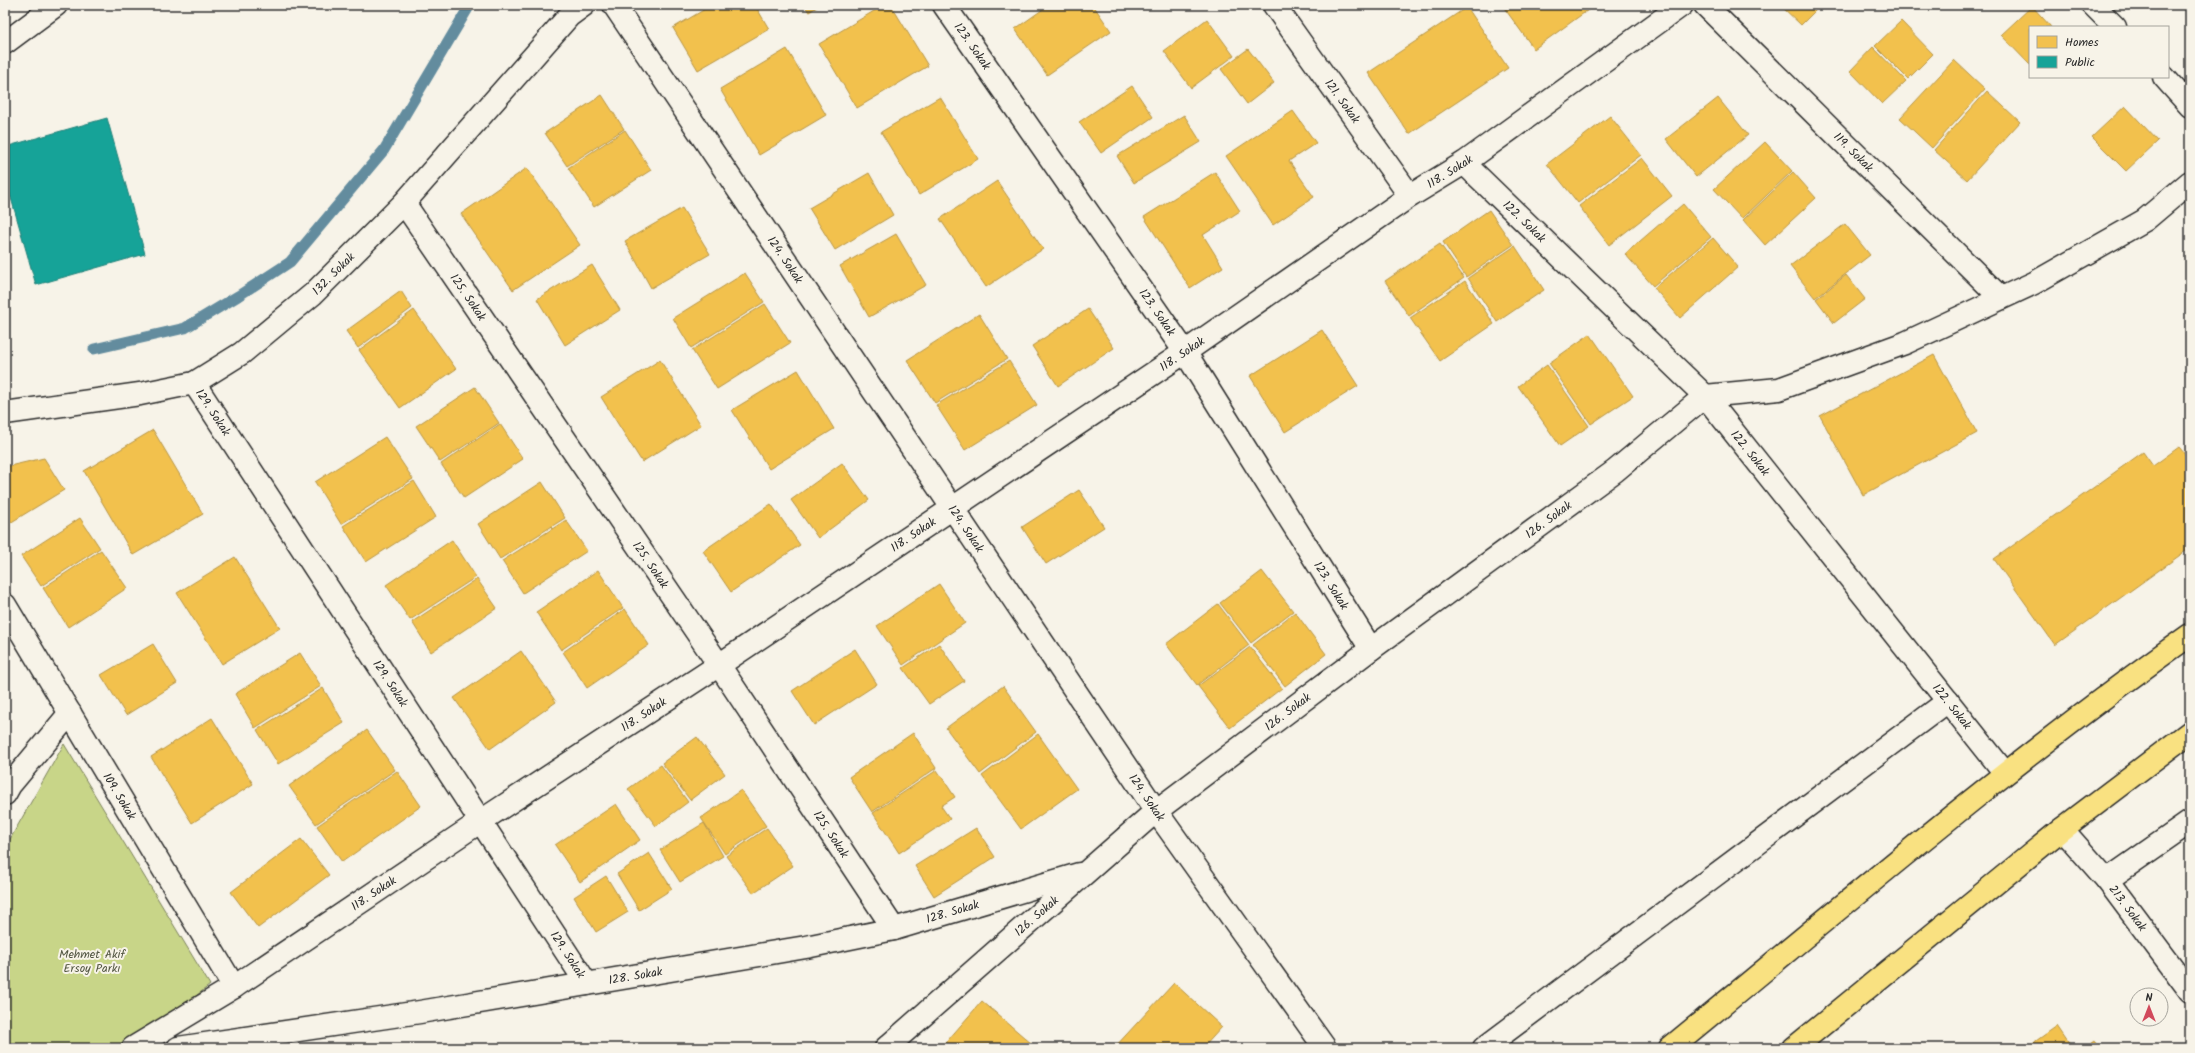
<svg xmlns="http://www.w3.org/2000/svg" width="2195" height="1053" font-family="Kalam,sans-serif">
  <style>
    .green { fill: #c8d588; stroke: #7a805a }
    .homes { fill: #f2c14e; stroke: #b69444 }
    .public { fill: #17a398; stroke: #1d7f77 }
    .lines { fill: none; stroke-linecap: round; stroke-linejoin: round }
    .stream { stroke: #638c9e; stroke-width: 11 }
    .minor-casing { stroke: #2b2b2b; stroke-width: 25 }
    .secondary-casing { stroke: #2b2b2b; stroke-width: 25 }
    .motorway-casing { stroke: #2b2b2b; stroke-width: 25 }
    .minor { stroke: #f7f3e8; stroke-width: 22 }
    .secondary { stroke: #f7f3e8; stroke-width: 22 }
    .motorway { stroke: #f9e181; stroke-width: 22 }
    .labels { text-anchor: middle; dominant-baseline: central; stroke-width: 4; stroke-linejoin: round; paint-order: stroke }
    .street-label { font-size: 12px; fill: #2b2b2b; stroke: #f7f3e8 }
    .park-label { font-size: 12px; fill: #525642; stroke: #f7f3e8 }
  </style>
  <rect width="100%" height="100%" fill="#f7f3e8"/>
  <filter id="ink" filterUnits="userSpaceOnUse"><feTurbulence type="fractalNoise" baseFrequency=".025" numOctaves="2"/><feDisplacementMap in="SourceGraphic" scale="8" xChannelSelector="R" yChannelSelector="G"/><feConvolveMatrix kernelMatrix="1 2 1 2 8 2 1 2 1" color-interpolation-filters="sRGB"/></filter>
  <g filter="url(#ink)">
    <path class="green" d="M 64,744 L 210,985 L 129,1048 L 5,1048 L 5,848 Z"/>
    <g class="homes">
      <path d="M 712,5 L 755,5 L 769,29 L 698,70 L 673,28 Z"/>
      <path d="M 804,5 L 820,5 L 809,12 Z"/>
      <path d="M 884,5 L 891,5 L 928,66 L 857,108 L 819,44 Z"/>
      <path d="M 1049,5 L 1093,5 L 1111,31 L 1047,75 L 1015,29 Z"/>
      <path d="M 1502,5 L 1595,5 L 1534,49 Z"/>
      <path d="M 1780,5 L 1821,5 L 1801,25 Z"/>
      <path d="M 2032,6 L 2051,27 L 2030,27 L 2030,65 L 2001,35 Z"/>
      <path d="M 1467,7 L 1508,68 L 1409,134 L 1368,73 Z"/>
      <path d="M 1207,19 L 1234,56 L 1191,88 L 1164,51 Z"/>
      <path d="M 1901,21 L 1933,54 L 1908,79 L 1875,46 Z"/>
      <path d="M 1873,47 L 1906,81 L 1882,104 L 1850,71 Z"/>
      <path d="M 787,49 L 826,115 L 759,155 L 720,89 Z"/>
      <path d="M 1248,49 L 1274,83 L 1247,104 L 1221,69 Z"/>
      <path d="M 1954,60 L 1985,89 L 1932,148 L 1900,118 Z"/>
      <path d="M 1132,86 L 1153,117 L 1101,153 L 1079,122 Z"/>
      <path d="M 1987,91 L 2020,122 L 1967,180 L 1934,150 Z"/>
      <path d="M 602,95 L 624,129 L 567,166 L 545,133 Z"/>
      <path d="M 940,97 L 978,159 L 919,195 L 881,132 Z"/>
      <path d="M 1718,98 L 1748,135 L 1696,177 L 1666,139 Z"/>
      <path d="M 2125,106 L 2158,141 L 2126,171 L 2092,137 Z"/>
      <path d="M 1293,111 L 1316,143 L 1289,161 L 1314,197 L 1273,225 L 1226,156 Z"/>
      <path d="M 1184,115 L 1201,142 L 1134,183 L 1117,156 Z"/>
      <path d="M 1610,116 L 1641,155 L 1578,203 L 1547,164 Z"/>
      <path d="M 625,130 L 651,170 L 594,207 L 568,168 Z"/>
      <path d="M 1765,142 L 1792,171 L 1742,219 L 1714,189 Z"/>
      <path d="M 1642,158 L 1672,196 L 1609,245 L 1579,206 Z"/>
      <path d="M 527,168 L 580,245 L 513,290 L 461,214 Z"/>
      <path d="M 1215,172 L 1240,211 L 1203,235 L 1223,267 L 1190,288 L 1144,217 Z"/>
      <path d="M 1793,172 L 1816,198 L 1765,245 L 1743,220 Z"/>
      <path d="M 869,173 L 893,215 L 835,250 L 809,208 Z"/>
      <path d="M 997,181 L 1043,249 L 986,287 L 940,219 Z"/>
      <path d="M 1683,204 L 1711,237 L 1653,286 L 1625,254 Z"/>
      <path d="M 682,208 L 710,254 L 651,288 L 625,241 Z"/>
      <path d="M 1489,210 L 1513,245 L 1466,277 L 1443,242 Z"/>
      <path d="M 1845,224 L 1870,255 L 1815,298 L 1790,266 Z"/>
      <path d="M 896,234 L 926,285 L 869,317 L 840,266 Z"/>
      <path d="M 1713,238 L 1738,267 L 1680,318 L 1654,288 Z"/>
      <path d="M 1440,244 L 1464,278 L 1409,316 L 1385,281 Z"/>
      <path d="M 1515,246 L 1544,290 L 1497,322 L 1468,278 Z"/>
      <path d="M 592,265 L 620,310 L 565,345 L 537,299 Z"/>
      <path d="M 745,273 L 764,302 L 691,348 L 673,318 Z"/>
      <path d="M 1846,275 L 1865,299 L 1834,323 L 1816,299 Z"/>
      <path d="M 1465,281 L 1494,324 L 1440,361 L 1410,318 Z"/>
      <path d="M 401,291 L 412,308 L 358,348 L 346,331 Z"/>
      <path d="M 765,304 L 790,343 L 717,389 L 692,350 Z"/>
      <path d="M 1088,309 L 1114,348 L 1058,386 L 1032,346 Z"/>
      <path d="M 414,310 L 456,369 L 400,408 L 359,350 Z"/>
      <path d="M 979,314 L 1007,359 L 935,403 L 907,360 Z"/>
      <path d="M 1322,330 L 1358,386 L 1285,432 L 1250,376 Z"/>
      <path d="M 1590,334 L 1633,396 L 1591,424 L 1549,363 Z"/>
      <path d="M 1934,355 L 1977,433 L 1863,495 L 1820,416 Z"/>
      <path d="M 660,360 L 701,425 L 642,462 L 601,397 Z"/>
      <path d="M 1009,361 L 1037,405 L 965,450 L 936,405 Z"/>
      <path d="M 1547,365 L 1589,426 L 1560,446 L 1518,386 Z"/>
      <path d="M 798,370 L 834,429 L 769,469 L 732,410 Z"/>
      <path d="M 475,387 L 499,423 L 440,462 L 416,426 Z"/>
      <path d="M 500,424 L 523,459 L 464,498 L 441,464 Z"/>
      <path d="M 153,430 L 203,514 L 133,555 L 84,471 Z"/>
      <path d="M 385,437 L 413,479 L 341,524 L 315,482 Z"/>
      <path d="M 2179,447 L 2190,460 L 2190,548 L 2055,645 L 1994,559 L 2143,452 L 2153,466 Z"/>
      <path d="M 44,458 L 64,490 L 5,526 L 5,467 Z"/>
      <path d="M 842,463 L 869,500 L 818,538 L 791,500 Z"/>
      <path d="M 414,481 L 436,517 L 366,562 L 343,526 Z"/>
      <path d="M 542,482 L 565,518 L 500,559 L 478,524 Z"/>
      <path d="M 1079,490 L 1104,527 L 1046,564 L 1022,527 Z"/>
      <path d="M 771,504 L 800,545 L 731,592 L 703,551 Z"/>
      <path d="M 80,518 L 100,548 L 41,586 L 21,556 Z"/>
      <path d="M 566,520 L 587,551 L 523,593 L 502,561 Z"/>
      <path d="M 452,540 L 476,577 L 410,620 L 386,585 Z"/>
      <path d="M 101,550 L 127,588 L 68,627 L 43,588 Z"/>
      <path d="M 235,557 L 280,628 L 222,664 L 177,593 Z"/>
      <path d="M 598,570 L 623,608 L 561,650 L 536,612 Z"/>
      <path d="M 1262,571 L 1293,611 L 1251,643 L 1220,603 Z"/>
      <path d="M 477,579 L 497,608 L 431,652 L 412,622 Z"/>
      <path d="M 939,584 L 965,623 L 903,665 L 877,626 Z"/>
      <path d="M 1218,604 L 1249,645 L 1197,685 L 1166,644 Z"/>
      <path d="M 625,609 L 649,645 L 587,688 L 563,652 Z"/>
      <path d="M 1295,612 L 1326,654 L 1285,686 L 1253,645 Z"/>
      <path d="M 153,644 L 177,683 L 126,715 L 101,675 Z"/>
      <path d="M 939,644 L 964,681 L 929,704 L 903,668 Z"/>
      <path d="M 1250,647 L 1282,688 L 1230,728 L 1198,686 Z"/>
      <path d="M 855,649 L 877,684 L 814,725 L 792,691 Z"/>
      <path d="M 521,651 L 556,702 L 490,749 L 454,698 Z"/>
      <path d="M 300,653 L 321,686 L 255,728 L 235,694 Z"/>
      <path d="M 5,667 L 9,669 L 5,676 Z"/>
      <path d="M 1003,686 L 1036,732 L 980,774 L 946,728 Z"/>
      <path d="M 323,688 L 344,723 L 278,764 L 257,730 Z"/>
      <path d="M 212,718 L 253,784 L 192,823 L 151,757 Z"/>
      <path d="M 367,730 L 395,770 L 316,824 L 289,786 Z"/>
      <path d="M 913,733 L 936,768 L 872,812 L 849,777 Z"/>
      <path d="M 1038,734 L 1077,789 L 1021,829 L 982,776 Z"/>
      <path d="M 697,737 L 725,774 L 690,800 L 662,763 Z"/>
      <path d="M 661,765 L 688,802 L 656,826 L 628,789 Z"/>
      <path d="M 937,770 L 955,797 L 941,806 L 950,819 L 899,853 L 873,813 Z"/>
      <path d="M 397,771 L 421,806 L 342,862 L 317,826 Z"/>
      <path d="M 741,790 L 766,826 L 725,854 L 701,818 Z"/>
      <path d="M 616,804 L 640,840 L 580,882 L 555,845 Z"/>
      <path d="M 704,823 L 723,856 L 680,882 L 660,850 Z"/>
      <path d="M 767,828 L 793,866 L 753,893 L 726,856 Z"/>
      <path d="M 976,828 L 995,857 L 934,896 L 915,866 Z"/>
      <path d="M 301,839 L 329,875 L 258,928 L 231,892 Z"/>
      <path d="M 649,853 L 672,889 L 639,910 L 617,874 Z"/>
      <path d="M 606,876 L 628,912 L 596,932 L 574,897 Z"/>
      <path d="M 1174,983 L 1222,1027 L 1203,1048 L 1114,1048 Z"/>
      <path d="M 982,1001 L 1032,1044 L 1029,1048 L 941,1048 Z"/>
      <path d="M 2057,1026 L 2072,1048 L 2026,1048 Z"/>
      <path d="M 2095,1040 L 2101,1048 L 2084,1048 Z"/>
    </g>
    <path class="public" d="M 107,118 L 145,254 L 36,285 L 5,177 L 5,147 Z"/>
    <g class="lines">
      <path class="stream" d="M 94,349 L 185,328 L 238,296 L 290,262 L 384,150 L 470,5"/>
      <defs>
        <g id="minor">
          <path id="s1" d="M 614,5 L 1156,811 L 1325,1048"/>
          <path id="s2" d="M 944,5 L 1185,352 L 1371,649"/>
          <path id="s3" d="M 1274,5 L 1410,196"/>
          <path id="s4" d="M 1705,5 L 2001,298"/>
          <path d="M 2093,5 L 2115,27"/>
          <path d="M 5,43 L 56,5"/>
          <path d="M 2164,77 L 2190,106"/>
          <path id="s5" d="M 1464,163 L 1705,396 L 2005,773"/>
          <path id="s6" d="M 404,203 L 719,665 L 894,929"/>
          <path id="s7" d="M 194,383 L 587,984"/>
          <path id="s8" d="M 5,605 L 234,987"/>
          <path d="M 5,794 L 10,785 L 70,713"/>
          <path id="s9" d="M 2062,829 L 2107,880 L 2190,991"/>
          <path d="M 2107,880 L 2190,822"/>
          <path id="s10" d="M 133,1048 L 234,987 L 481,821 L 719,665 L 1185,352 L 1410,196 L 1464,163 L 1682,5"/>
          <path id="s11" d="M 178,1048 L 420,1012 L 806,947 L 894,929 L 1079,874"/>
          <path id="s12" d="M 886,1048 L 1156,811 L 1371,649 L 1615,471 L 1705,396 L 1779,389 L 1905,343 L 2034,283 L 2145,220 L 2190,182"/>
          <path d="M 1484,1048 L 1948,701"/>
        </g>
        <g id="secondary">
          <path id="s13" d="M 5,413 L 140,394 L 194,383 L 242,353 L 313,294 L 404,203 L 569,16 L 584,5"/>
        </g>
        <g id="motorway">
          <path d="M 1670,1048 C 1841,908 2009,763 2190,635"/>
          <path d="M 1794,1048 L 2062,829 L 2190,732"/>
        </g>
      </defs>
      <use href="#minor" class="minor-casing"/>
      <use href="#secondary" class="secondary-casing"/>
      <use href="#motorway" class="motorway-casing"/>
      <use href="#minor" class="minor"/>
      <use href="#secondary" class="secondary"/>
      <use href="#motorway" class="motorway"/>
    </g>
  </g>
  <g class="labels">
    <g class="street-label">
      <text stroke="none"><textPath href="#s2" startOffset="50">123. Sokak</textPath></text>
      <text stroke="none"><textPath href="#s3" startOffset="118">121. Sokak</textPath></text>
      <text stroke="none"><textPath href="#s4" startOffset="209">119. Sokak</textPath></text>
      <text stroke="none"><textPath href="#s10" startOffset="1582">118. Sokak</textPath></text>
      <text stroke="none"><textPath href="#s5" startOffset="84">122. Sokak</textPath></text>
      <text stroke="none"><textPath href="#s1" startOffset="307">124. Sokak</textPath></text>
      <text stroke="none"><textPath href="#s13" startOffset="369">132. Sokak</textPath></text>
      <text stroke="none"><textPath href="#s6" startOffset="114">125. Sokak</textPath></text>
      <text stroke="none"><textPath href="#s2" startOffset="374">123. Sokak</textPath></text>
      <text stroke="none"><textPath href="#s10" startOffset="1258">118. Sokak</textPath></text>
      <text stroke="none"><textPath href="#s7" startOffset="35">129. Sokak</textPath></text>
      <text stroke="none"><textPath href="#s5" startOffset="408">122. Sokak</textPath></text>
      <text stroke="none"><textPath href="#s12" startOffset="848">126. Sokak</textPath></text>
      <text stroke="none"><textPath href="#s1" startOffset="631">124. Sokak</textPath></text>
      <text stroke="none"><textPath href="#s10" startOffset="934">118. Sokak</textPath></text>
      <text stroke="none"><textPath href="#s6" startOffset="438">125. Sokak</textPath></text>
      <text stroke="none"><textPath href="#s2" startOffset="698">123. Sokak</textPath></text>
      <text stroke="none"><textPath href="#s7" startOffset="359">129. Sokak</textPath></text>
      <text stroke="none"><textPath href="#s5" startOffset="732">122. Sokak</textPath></text>
      <text stroke="none"><textPath href="#s12" startOffset="524">126. Sokak</textPath></text>
      <text stroke="none"><textPath href="#s10" startOffset="610">118. Sokak</textPath></text>
      <text stroke="none"><textPath href="#s8" startOffset="223">109. Sokak</textPath></text>
      <text stroke="none"><textPath href="#s1" startOffset="955">124. Sokak</textPath></text>
      <text stroke="none"><textPath href="#s6" startOffset="762">125. Sokak</textPath></text>
      <text stroke="none"><textPath href="#s10" startOffset="286">118. Sokak</textPath></text>
      <text stroke="none"><textPath href="#s9" startOffset="103">213. Sokak</textPath></text>
      <text stroke="none"><textPath href="#s11" startOffset="787">128. Sokak</textPath></text>
      <text stroke="none"><textPath href="#s12" startOffset="200">126. Sokak</textPath></text>
      <text stroke="none"><textPath href="#s7" startOffset="683">129. Sokak</textPath></text>
      <text stroke="none"><textPath href="#s11" startOffset="463">128. Sokak</textPath></text>
    </g>
    <g class="park-label">
      <text x="92" y="954">Mehmet Akif<tspan x="92" dy="14">Ersoy Parkı</tspan></text>
    </g>
  </g>
  <rect width="2195" height="1053" fill="none" stroke="#f7f3e8" stroke-width="20"/>
  <rect x="10" y="10" width="2175" height="1033" fill="none" stroke="#2b2b2b" stroke-width="1.5" filter="url(#ink)"/>
  <rect x="2029" y="26" width="140" height="52" fill="#f7f3e8" stroke="#a5a39c"/>
  <rect x="2037" y="36" width="20" height="12" fill="#f2c14e" stroke="#a5a39c"/>
  <text x="2065" y="46" font-size="12" fill="#2b2b2b">Homes</text>
  <rect x="2037" y="56" width="20" height="12" fill="#17a398" stroke="#a5a39c"/>
  <text x="2065" y="66" font-size="12" fill="#2b2b2b">Public</text>
  <g transform="translate(2149 1007)"><circle r="19" fill="#f7f3e8" stroke="#a5a39c"/>
  <path d="M0-3L7 15L0 10L-7 15Z" fill="#d1495b"/>
  <text y="-6" font-size="11" font-weight="bold" text-anchor="middle" fill="#2b2b2b">N</text>
  </g>
</svg>
